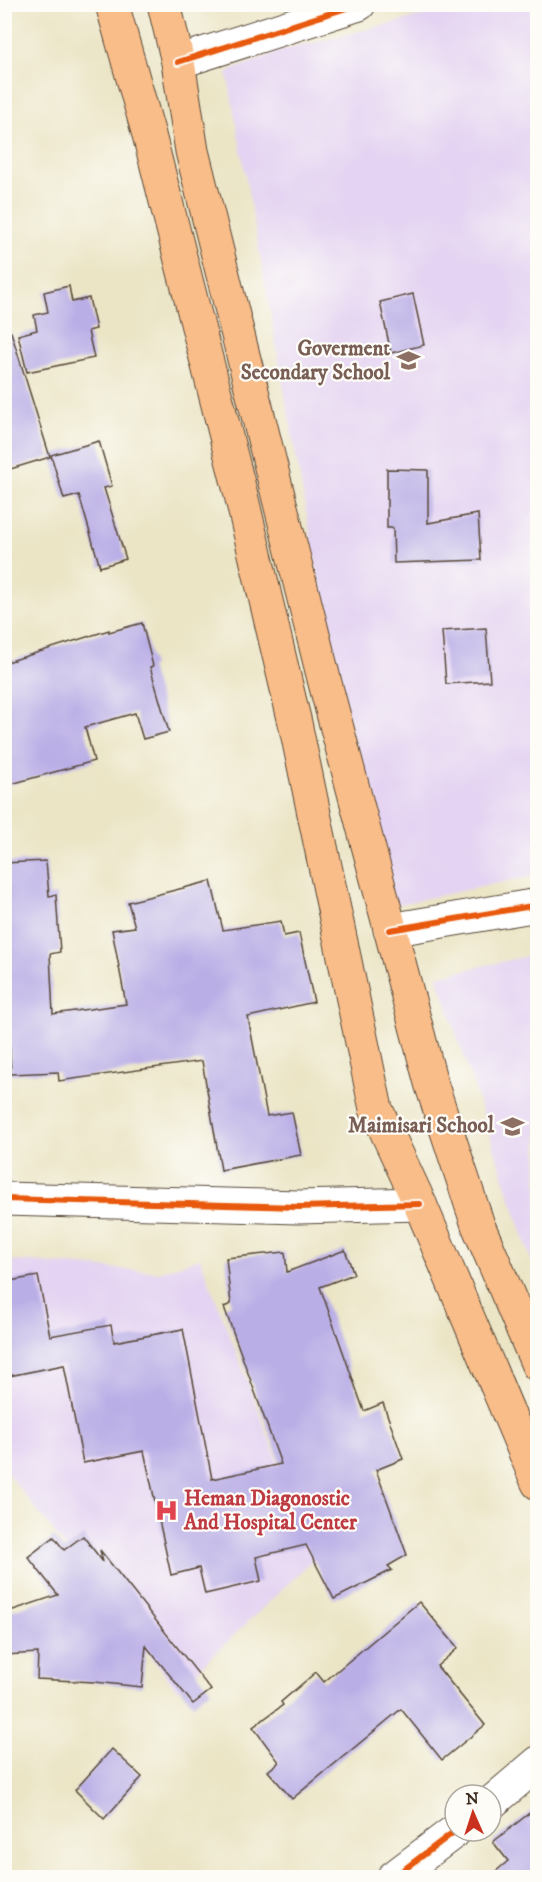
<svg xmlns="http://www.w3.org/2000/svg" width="542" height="1882" font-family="'IM FELL DW Pica',serif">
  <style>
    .built { fill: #e4d3f2 }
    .building { fill: #baaee6 }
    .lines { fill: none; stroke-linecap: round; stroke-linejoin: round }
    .minor-casing { stroke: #554637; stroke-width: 35 }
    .trunk-casing { stroke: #554637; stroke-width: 35 }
    .minor { stroke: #fff; stroke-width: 33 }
    .trunk { stroke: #f9bd89; stroke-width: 33 }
    .cycleway-casing { stroke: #fdfcf7; stroke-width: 10 }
    .cycleway { stroke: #e8590c; stroke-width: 6 }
    .labels { text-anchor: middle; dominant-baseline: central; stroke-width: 4.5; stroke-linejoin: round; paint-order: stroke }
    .education-label { font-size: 21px; font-weight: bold; fill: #785e54; stroke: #fdfcf7; text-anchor: end }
    .health-label { font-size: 21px; font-weight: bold; fill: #be3a42; stroke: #fdfcf7; text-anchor: start }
  </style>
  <rect width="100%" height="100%" fill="#fdfcf7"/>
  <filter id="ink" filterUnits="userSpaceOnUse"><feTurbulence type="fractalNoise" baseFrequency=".0167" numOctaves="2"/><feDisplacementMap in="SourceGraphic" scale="12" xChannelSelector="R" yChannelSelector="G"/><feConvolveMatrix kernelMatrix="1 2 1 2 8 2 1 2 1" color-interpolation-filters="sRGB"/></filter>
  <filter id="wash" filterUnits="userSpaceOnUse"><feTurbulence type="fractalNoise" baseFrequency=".008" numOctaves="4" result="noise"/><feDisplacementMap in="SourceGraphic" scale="24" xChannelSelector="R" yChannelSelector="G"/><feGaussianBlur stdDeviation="1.35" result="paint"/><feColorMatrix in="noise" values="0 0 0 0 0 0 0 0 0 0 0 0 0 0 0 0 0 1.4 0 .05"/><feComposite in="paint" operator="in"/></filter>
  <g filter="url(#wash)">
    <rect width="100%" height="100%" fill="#ebe5c6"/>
    <g class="built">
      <path d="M 466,5 L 537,5 L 537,875 L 395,905 L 331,650 L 227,72 L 280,51 Z"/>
      <path d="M 537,954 L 538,954 L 537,1277 L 437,976 Z"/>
      <path d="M 200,1258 L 315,1558 L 177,1690 L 5,1470 L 4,1260 L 159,1272 Z"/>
    </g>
    <g id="blocks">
      <g class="building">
        <path d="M 69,286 L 72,302 L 89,298 L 96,329 L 88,331 L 94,358 L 27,372 L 18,335 L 37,330 L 34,315 L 48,312 L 44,292 Z"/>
        <path d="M 413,294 L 424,345 L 391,353 L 380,302 Z"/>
        <path d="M 11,332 L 50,457 L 4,471 L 4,333 Z"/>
        <path d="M 99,441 L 112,486 L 104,488 L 126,559 L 100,567 L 79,495 L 64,499 L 51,455 Z"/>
        <path d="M 387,469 L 428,470 L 428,523 L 478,514 L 481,560 L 394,563 L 393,528 L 387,528 Z"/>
        <path d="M 142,623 L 153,666 L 150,667 L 169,732 L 143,739 L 135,713 L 85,727 L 94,761 L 4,786 L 4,663 L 109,630 L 109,632 Z"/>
        <path d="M 486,628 L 490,681 L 446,684 L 442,631 Z"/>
        <path d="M 46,861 L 49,896 L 56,895 L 60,952 L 50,954 L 53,1014 L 126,1004 L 112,930 L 135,927 L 128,902 L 211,881 L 223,930 L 281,921 L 284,936 L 299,933 L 314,1002 L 248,1017 L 267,1116 L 292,1112 L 301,1155 L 221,1170 L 202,1061 L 59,1081 L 58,1072 L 11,1074 L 7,997 L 4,997 L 4,863 Z"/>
        <path d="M 345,1250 L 354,1274 L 320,1287 L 364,1411 L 383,1403 L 403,1459 L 376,1470 L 407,1555 L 388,1566 L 392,1570 L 334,1599 L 306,1545 L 256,1557 L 261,1581 L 205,1594 L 199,1568 L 171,1575 L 144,1451 L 83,1463 L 64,1365 L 4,1377 L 4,1282 L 38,1276 L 50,1336 L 111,1325 L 114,1342 L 183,1329 L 212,1479 L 281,1464 L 224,1307 L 231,1304 L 226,1258 L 285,1252 L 287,1272 Z"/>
        <path d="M 83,1536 L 103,1562 L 100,1550 L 211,1690 L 193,1704 L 146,1646 L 142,1687 L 94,1682 L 37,1679 L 38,1653 L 4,1655 L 4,1613 L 58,1595 L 28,1557 L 54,1537 L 64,1550 Z"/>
        <path d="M 419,1602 L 458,1648 L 437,1666 L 485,1725 L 442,1760 L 401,1709 L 292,1799 L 268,1771 L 279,1762 L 253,1727 L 283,1705 L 281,1702 L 316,1672 L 324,1682 Z"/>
        <path d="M 112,1749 L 142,1777 L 104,1819 L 75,1790 Z"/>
        <path d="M 537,1807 L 537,1878 L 488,1878 L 508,1861 L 493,1842 Z"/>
      </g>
    </g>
  </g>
  <g filter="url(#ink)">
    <use href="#blocks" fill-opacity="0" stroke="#554637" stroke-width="1.5"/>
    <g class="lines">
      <defs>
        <g id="minor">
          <path d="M 178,62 L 359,4"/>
          <path d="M 390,930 L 538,905"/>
          <path d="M 4,1199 L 298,1207 L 420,1204"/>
          <path d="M 491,1803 L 538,1763"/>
          <path d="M 393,1878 L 455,1831"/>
        </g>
        <g id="trunk">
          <path d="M 112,4 L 149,135 L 241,495 L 295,723 L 376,1109 L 420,1204 L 538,1483"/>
          <path d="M 164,4 L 178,62 L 192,151 L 325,683 L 431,1083 L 478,1225 L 538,1365"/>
        </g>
      </defs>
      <use href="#minor" class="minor-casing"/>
      <use href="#trunk" class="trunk-casing"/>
      <use href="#minor" class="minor"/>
      <use href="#trunk" class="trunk"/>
      <defs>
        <g id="cycleway">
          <path d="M 178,62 L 359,4"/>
          <path d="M 390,930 L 538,905"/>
          <path d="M 4,1199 L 298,1207 L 420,1204"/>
          <path d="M 393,1878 L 455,1831"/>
        </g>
      </defs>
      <use href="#cycleway" class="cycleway-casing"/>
      <use href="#cycleway" class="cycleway"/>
    </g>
  </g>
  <defs>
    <symbol id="school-bare" viewBox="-9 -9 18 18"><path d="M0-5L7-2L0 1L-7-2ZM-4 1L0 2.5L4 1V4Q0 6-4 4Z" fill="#8d6e63" stroke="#fdfcf7" stroke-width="2.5" paint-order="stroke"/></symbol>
    <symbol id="hospital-bare" viewBox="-9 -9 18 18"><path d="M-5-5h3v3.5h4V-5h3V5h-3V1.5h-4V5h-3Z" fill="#e0444e" stroke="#fdfcf7" stroke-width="2.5" paint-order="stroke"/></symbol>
  </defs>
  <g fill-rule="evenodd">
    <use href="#school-bare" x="392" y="344" width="33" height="33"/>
    <use href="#school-bare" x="496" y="1110" width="33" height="33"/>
    <use href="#hospital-bare" x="150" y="1494" width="33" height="33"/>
  </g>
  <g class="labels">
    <g class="education-label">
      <text x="390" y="349">Goverment<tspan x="390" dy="24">Secondary School</tspan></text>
      <text x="494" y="1126">Maimisari School</text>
    </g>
    <g class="health-label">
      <text x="184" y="1499">Heman Diagonostic<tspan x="184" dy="24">And Hospital Center</tspan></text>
    </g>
  </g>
  <rect width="542" height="1882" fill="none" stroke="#fdfcf7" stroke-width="24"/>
  <g transform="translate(473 1813) rotate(357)"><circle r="28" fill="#fdfcf7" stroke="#afa8a0" stroke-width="1.5"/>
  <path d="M0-4.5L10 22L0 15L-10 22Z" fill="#c8321e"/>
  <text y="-9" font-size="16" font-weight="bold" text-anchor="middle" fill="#3b2a1e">N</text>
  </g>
</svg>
